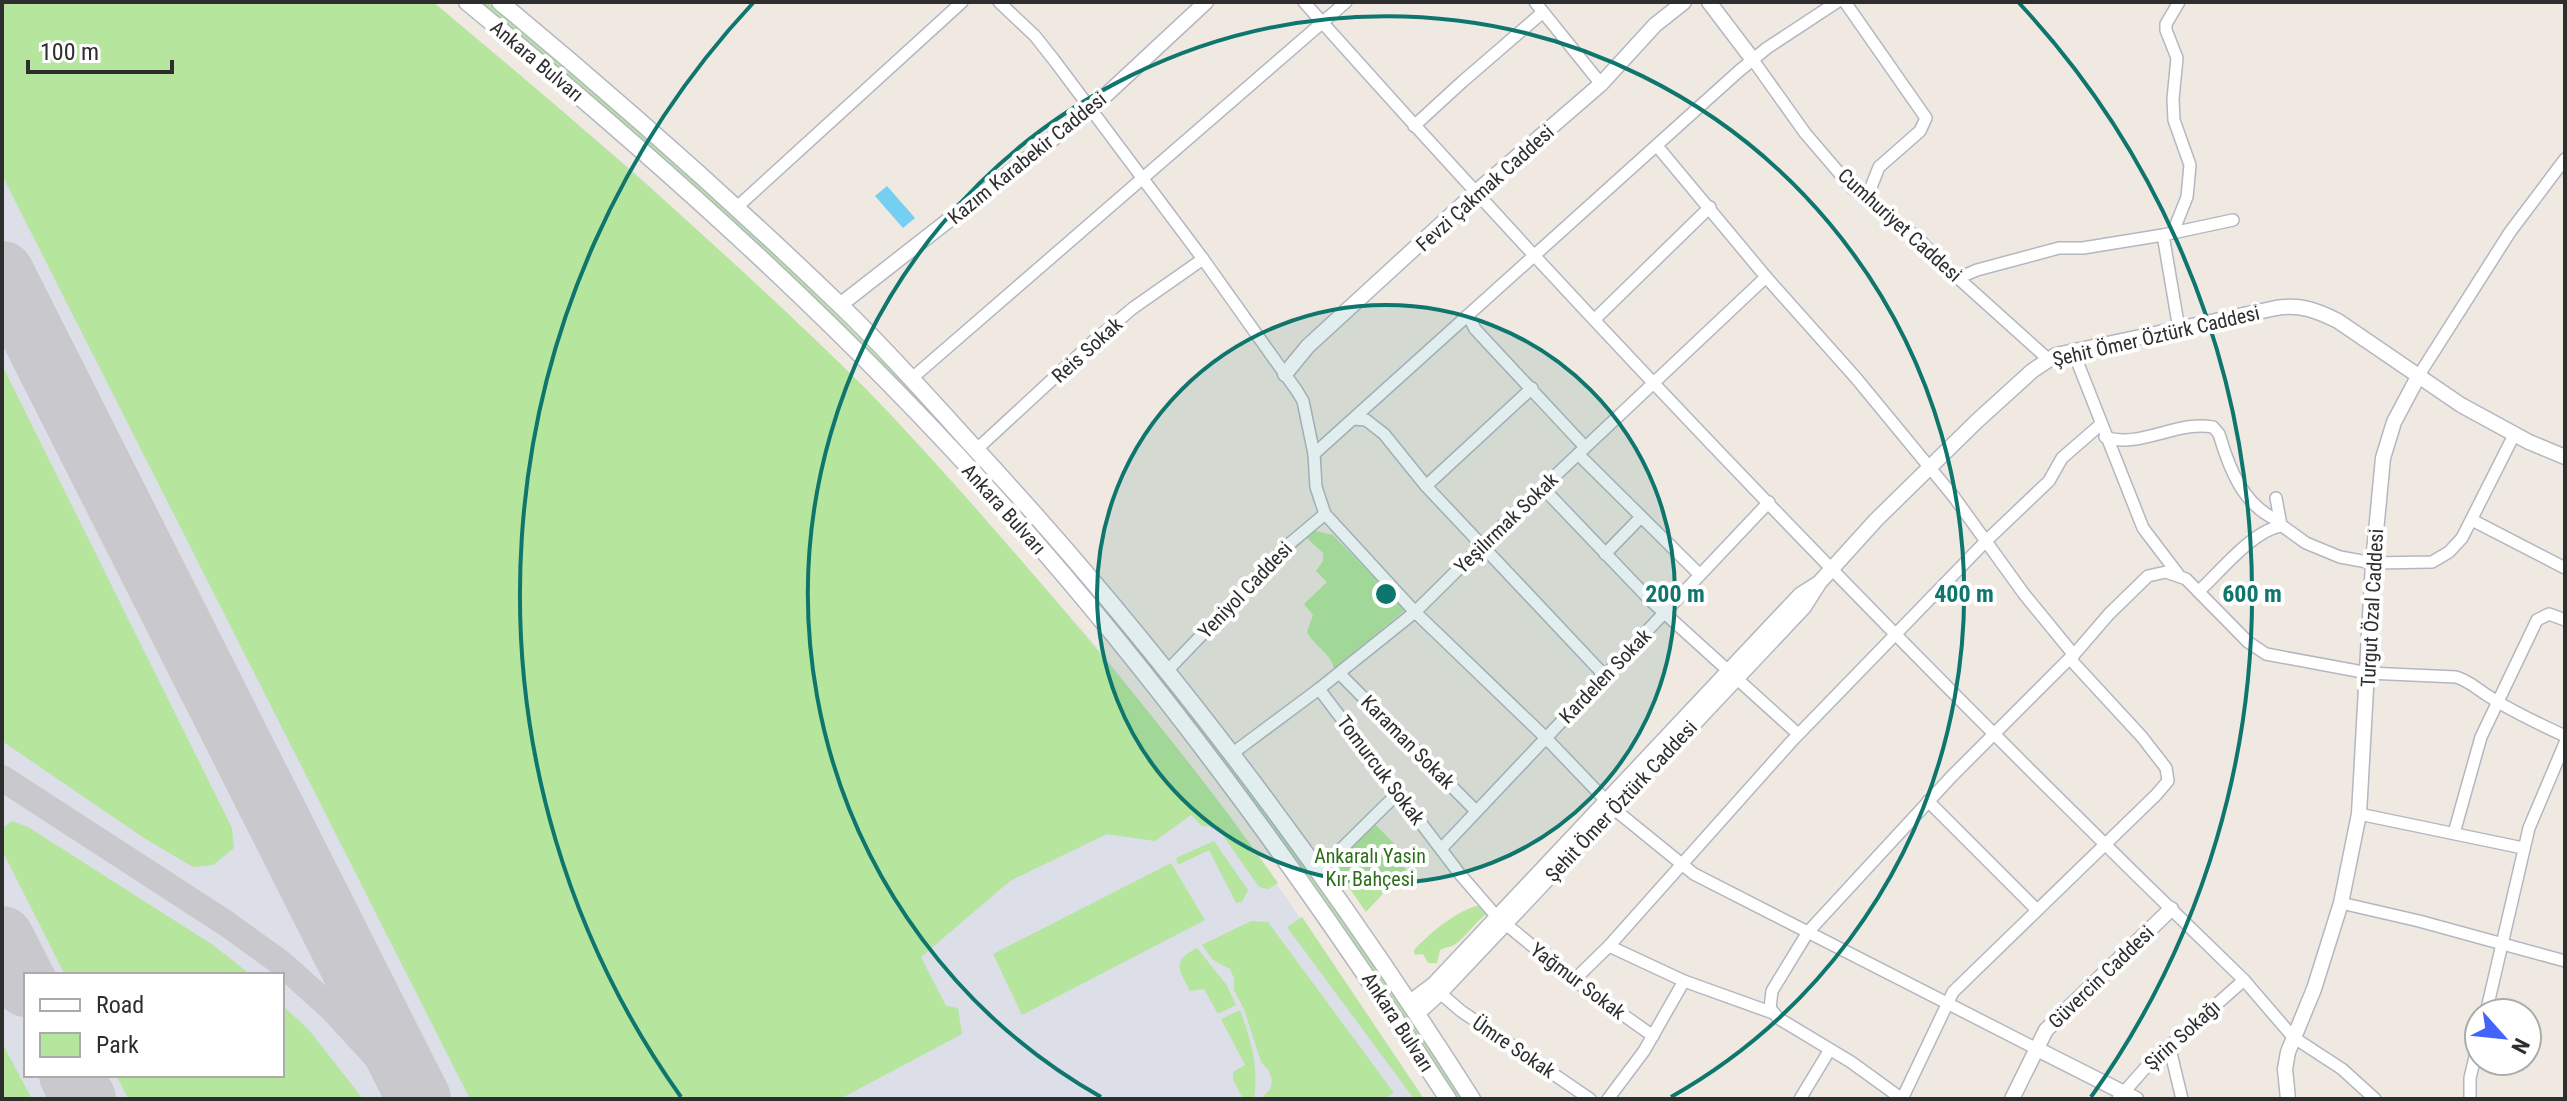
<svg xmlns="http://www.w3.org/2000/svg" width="2567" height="1101" font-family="'Roboto Condensed',sans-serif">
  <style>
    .airport { fill: #dcdee8; fill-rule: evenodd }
    .green { fill: #b6e59e }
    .water { fill: #75cff0 }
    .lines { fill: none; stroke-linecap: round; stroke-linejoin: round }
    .taxiway { stroke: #c9c8cc; stroke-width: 26 }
    .runway { stroke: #c9c8cc; stroke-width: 64 }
    .minor-casing { stroke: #b4b7c1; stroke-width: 14 }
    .tertiary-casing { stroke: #b4b7c1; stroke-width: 17 }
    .secondary-casing { stroke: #b4b7c1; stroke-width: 19 }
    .minor { stroke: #fff; stroke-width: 11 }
    .tertiary { stroke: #fff; stroke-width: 14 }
    .secondary { stroke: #fff; stroke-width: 16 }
    .ring { fill: none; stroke: #0f766e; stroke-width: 4 }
    .labels { text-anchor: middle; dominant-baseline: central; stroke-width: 8; stroke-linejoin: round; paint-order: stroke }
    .street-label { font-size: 20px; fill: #2e2e2e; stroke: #fff }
    .park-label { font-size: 20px; fill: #2c6e1b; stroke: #fff }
    .centre { fill: #0f766e; stroke: #fff; stroke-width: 4 }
    .ring-label { font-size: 24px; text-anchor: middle; font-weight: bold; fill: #0f766e; stroke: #fff; stroke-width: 8; stroke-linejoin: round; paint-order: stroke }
  </style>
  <rect width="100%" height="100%" fill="#efe9e1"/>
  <path class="airport" d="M 2,2 L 433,2 L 641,178 L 865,388 L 975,507 L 1102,653 L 1231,817 L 1424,1099 L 2,1099 ZM 26,975 L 282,975 L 282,1075 L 26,1075 Z"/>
  <g class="green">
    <path d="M 2,2 L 433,2 C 581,125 727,252 864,387 C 920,444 973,505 1025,565 C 1114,668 1200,772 1278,883 L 1268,889 L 1259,887 L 1217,827 L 1202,826 L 1191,815 L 1155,841 L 1107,834 L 1010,881 L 921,957 L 946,1006 L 958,1008 L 962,1034 L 840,1099 L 470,1099 L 2,175 Z"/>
    <path d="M 480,2 L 487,2 C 738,207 970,434 1172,688 C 1277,819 1371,959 1464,1099 L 1457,1099 C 1368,960 1274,822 1171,693 C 1123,633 1072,576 1021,519 C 963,455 906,390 845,328 C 730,212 606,106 480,2 Z"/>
    <path d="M 2,365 L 232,828 L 234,848 L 213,865 L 193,867 L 144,838 L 2,741 Z"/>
    <path d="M 1312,530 L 1333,535 L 1405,610 L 1334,669 C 1332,654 1314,646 1307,632 L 1313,615 L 1304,604 L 1327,582 L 1316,571 L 1323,561 L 1323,553 L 1307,538 L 1271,573 L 1268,570 Z"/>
    <path d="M 12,821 L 28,827 L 213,945 L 251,975 L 65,975 L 2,850 L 4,827 Z"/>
    <path d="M 1374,823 L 1407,857 L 1401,864 L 1406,869 L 1366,912 L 1334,866 Z"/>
    <path d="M 1214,841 L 1248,890 L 1242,902 L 1236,903 L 1209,850 L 1178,865 L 1176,858 Z"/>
    <path d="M 1171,863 L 1205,920 L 1022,1015 L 993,954 Z"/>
    <path d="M 1480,905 L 1487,914 C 1476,921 1469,933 1458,942 C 1453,947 1446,947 1440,950 L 1437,963 L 1428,963 L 1423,954 L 1415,955 L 1414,950 C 1430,933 1457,910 1480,905 Z"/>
    <path d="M 1302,917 L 1424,1099 L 1414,1099 L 1287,927 Z"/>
    <path d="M 1251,921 L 1268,922 L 1394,1093 L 1383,1099 L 1260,1099 L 1270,1090 L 1272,1080 L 1269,1071 L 1261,1062 L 1244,1009 L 1234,990 L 1234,978 L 1230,969 L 1213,960 L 1202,945 Z"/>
    <path d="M 1197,948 L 1226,984 L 1236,1005 L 1218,1014 L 1204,989 L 1190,991 C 1179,969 1171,961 1197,948 Z"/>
    <path d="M 282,1005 L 309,1030 L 363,1099 L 128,1099 L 116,1075 L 282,1075 Z"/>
    <path d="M 1240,1010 C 1251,1040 1259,1067 1254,1099 L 1243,1099 L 1233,1079 L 1233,1072 L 1245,1065 L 1221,1019 Z"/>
    <path d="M 2,1042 L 2,1043 L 32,1099 L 2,1099 Z"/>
  </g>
  <path class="water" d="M 887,186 L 915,218 L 903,228 L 875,196 Z"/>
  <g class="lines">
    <path class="taxiway" d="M 2,778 L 227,924 L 281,963 L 331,1008 L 415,1099"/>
    <g class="runway">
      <path d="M 2,273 L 419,1099"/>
      <path d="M 2,938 L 26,985"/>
      <path d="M 71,1075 L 84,1099"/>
    </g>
    <defs>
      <g id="minor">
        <path d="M 999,2 L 1035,36 L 1054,60 L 1203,259 L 1297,391 L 1303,401 L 1314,454 L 1316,487 L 1325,514 L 1415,612 L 1546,738 L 1614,809 L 1694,874 L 2035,1048"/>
        <path d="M 1304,2 C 1604,339 1919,666 2244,980 L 2293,1037 L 2342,1069 L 2375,1099"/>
        <path d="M 1535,2 L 1601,84"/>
        <path d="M 1845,2 L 1926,118 L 1920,131 L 1879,167 L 1866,200"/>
        <path d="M 1753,60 L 1805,133 L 1853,189 L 1918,238 L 1938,260 L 2048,359"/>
        <path d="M 1414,126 L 1462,82 L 1543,12"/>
        <path d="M 1657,146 L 1766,277 L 1856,378 L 1954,497 L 2024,594 L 2074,655"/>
        <path d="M 736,208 L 962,2"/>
        <path d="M 2173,232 L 2187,197 L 2190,165 L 2174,120 L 2173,99 L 2177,58 L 2166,30 L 2166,24 L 2179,2"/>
        <path d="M 2163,235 L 2179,329"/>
        <path d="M 1958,278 L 1977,270 L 2059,248 L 2083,248 L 2163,235 L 2233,220"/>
        <path d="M 1468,315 L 1475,329 L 1585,447"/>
        <path d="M 1595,319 L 1710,207"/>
        <path d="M 2073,351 L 2143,528 L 2178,574"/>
        <path d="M 2419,375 L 2510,232 L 2565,159"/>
        <path d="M 911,379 L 1346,2"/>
        <path d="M 1354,419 L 1366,420 L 1384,434 L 1426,486 L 1604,675"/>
        <path d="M 2105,437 C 2140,449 2177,420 2213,427 L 2219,434 C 2229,468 2243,506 2279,521"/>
        <path d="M 977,449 L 1095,340 L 1133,308 L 1203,259"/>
        <path d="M 1314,454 L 1739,71 L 1767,48 L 1837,2"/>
        <path d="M 1578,454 L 1699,574"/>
        <path d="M 1426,486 L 1532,388"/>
        <path d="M 1543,488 L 1649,599 L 1798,734"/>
        <path d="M 2276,498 L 2281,525 L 2306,543 L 2340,557 L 2373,563 L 2432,562 L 2449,552 L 2462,538 L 2514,435"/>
        <path d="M 2472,520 L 2565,568"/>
        <path d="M 1605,554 L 1641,517"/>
        <path d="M 2199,591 C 2220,572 2254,529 2282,526"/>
        <path d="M 2070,659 L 2142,737 L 2166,768 L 2168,781 L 2156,795 L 1953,992 L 1902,1099 L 1851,1062 L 1778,1018 L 1770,1008 L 1772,991 L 1808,932 L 1952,776 L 2078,650 L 2109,614 L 2148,576 L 2166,572 L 2186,579 L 2248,642 L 2266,654 L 2368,673 L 2456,677 C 2470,681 2478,690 2490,697 C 2513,712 2539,724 2565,736"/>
        <path d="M 1168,670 L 1288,545 L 1325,514"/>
        <path d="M 1339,673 L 1476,811"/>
        <path d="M 1319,689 L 1459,873 L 1497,917 L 1574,980 L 1653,1036"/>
        <path d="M 1233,753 L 1319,689 L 1415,612 L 1505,523 L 1766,277"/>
        <path d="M 1928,801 L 2037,910"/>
        <path d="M 2359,814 L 2523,848"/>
        <path d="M 2454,833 L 2481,737 L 2537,620 L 2549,614 L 2565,620"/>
        <path d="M 1441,849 L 1769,502"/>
        <path d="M 1320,870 L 1398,793"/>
        <path d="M 2341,903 L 2419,921 L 2565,961"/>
        <path d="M 1609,946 L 1684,981 L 1773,1013"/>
        <path d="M 1574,980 L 1609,946 L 1791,742 L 1986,541 L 2049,481 L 2062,458 L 2100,425"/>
        <path d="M 1440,993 L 1461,1011 L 1590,1099"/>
        <path d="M 2486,1013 L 2529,828 L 2565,743"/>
        <path d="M 2169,1045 L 2182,1099"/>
        <path d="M 1608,1099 L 1644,1051 L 1684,981"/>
        <path d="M 1800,1099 L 1829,1051"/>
        <path d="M 2118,1099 L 2147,1066 L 2244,980"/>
        <path d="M 2470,1099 L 2470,1078 L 2479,1040"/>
      </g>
      <g id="tertiary">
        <path d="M 1709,2 L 1753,60"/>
        <path d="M 840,305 L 1091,109 L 1206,2"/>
        <path d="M 1285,374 L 1308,346 L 1476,192 L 1601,84 L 1655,25 L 1684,2"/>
        <path d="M 1410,1002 L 1434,984 L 1800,595 L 1819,583 L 1876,520 L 1977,421 L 2032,371 L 2056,355 L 2276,308 C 2300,304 2316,310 2338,321 L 2461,405 L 2529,442 L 2565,457"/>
        <path d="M 1418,1013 L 1440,993 L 1804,607 L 1818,585"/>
        <path d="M 2035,1048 L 2136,1099"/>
        <path d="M 2012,1099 L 2046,1030 L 2171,909"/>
        <path d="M 2288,1099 L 2285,1069 L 2288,1052 L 2314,989 L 2341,903 L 2359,814 L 2373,563 L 2383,458 L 2394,422 L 2419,375"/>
      </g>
      <g id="secondary">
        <path d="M 467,2 C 662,163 850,331 1018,522 C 1177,702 1317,898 1448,1099"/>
        <path d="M 500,2 C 618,100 732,201 842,307 C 887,350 928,397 969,442 C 1158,645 1323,865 1472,1099"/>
      </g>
    </defs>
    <use href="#minor" class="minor-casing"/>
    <use href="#tertiary" class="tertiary-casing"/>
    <use href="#secondary" class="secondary-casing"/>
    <use href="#minor" class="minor"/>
    <use href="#tertiary" class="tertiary"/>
    <use href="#secondary" class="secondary"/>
  </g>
  <circle cx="1386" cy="594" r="289" fill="#0f766e" fill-opacity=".12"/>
  <g class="ring">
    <circle cx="1386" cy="594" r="289"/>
    <path d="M1101 1097A578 578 0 1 1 1671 1097"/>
    <path d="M681 1097A866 866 0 0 1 753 3M2019 3A866 866 0 0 1 2091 1097"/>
  </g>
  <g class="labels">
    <g class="street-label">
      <text transform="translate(537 61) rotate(40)">Ankara Bulvarı</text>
      <text transform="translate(1027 158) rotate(-39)">Kazım Karabekir Caddesi</text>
      <text transform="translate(1485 188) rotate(-42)">Fevzi Çakmak Caddesi</text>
      <text transform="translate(1900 225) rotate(42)">Cumhuriyet Caddesi</text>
      <text transform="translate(2156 336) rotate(-13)">Şehit Ömer Öztürk Caddesi</text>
      <text transform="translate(1087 350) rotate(-42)">Reis Sokak</text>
      <text transform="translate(1004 509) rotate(48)">Ankara Bulvarı</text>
      <text transform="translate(1506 523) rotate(-44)">Yeşilırmak Sokak</text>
      <text transform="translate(1245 590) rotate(-46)">Yeniyol Caddesi</text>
      <text transform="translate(2372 608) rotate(-87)">Turgut Özal Caddesi</text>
      <text transform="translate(1605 676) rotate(-46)">Kardelen Sokak</text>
      <text transform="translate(1408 742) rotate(45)">Karaman Sokak</text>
      <text transform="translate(1381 770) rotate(53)">Tomurcuk Sokak</text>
      <text transform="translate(1621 801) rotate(-47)">Şehit Ömer Öztürk Caddesi</text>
      <text transform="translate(2101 977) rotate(-44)">Güvercin Caddesi</text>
      <text transform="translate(1578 981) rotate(37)">Yağmur Sokak</text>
      <text transform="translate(1398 1022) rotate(57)">Ankara Bulvarı</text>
      <text transform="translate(2182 1035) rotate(-42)">Şirin Sokağı</text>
      <text transform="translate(1514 1047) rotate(34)">Ümre Sokak</text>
    </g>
    <g class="park-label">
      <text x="1370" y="856">Ankaralı Yasin<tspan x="1370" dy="23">Kır Bahçesi</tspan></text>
    </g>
  </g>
  <circle cx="1386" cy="594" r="12" class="centre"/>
  <g class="ring-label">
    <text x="1675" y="602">200 m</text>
    <text x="1964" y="602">400 m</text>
    <text x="2252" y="602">600 m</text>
  </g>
  <rect width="2567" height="1101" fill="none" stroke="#2e2e2e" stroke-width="8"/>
  <rect x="24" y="973" width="260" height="104" fill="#ffffff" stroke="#ababab" stroke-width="2"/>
  <rect x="40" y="999" width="40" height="12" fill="#ffffff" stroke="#ababab" stroke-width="2"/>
  <text x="96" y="1013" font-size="24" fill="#2e2e2e">Road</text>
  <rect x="40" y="1033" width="40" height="24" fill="#b6e59e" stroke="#ababab" stroke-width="2"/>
  <text x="96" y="1053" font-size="24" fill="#2e2e2e">Park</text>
  <g transform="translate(2503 1037) rotate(117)"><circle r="38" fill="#ffffff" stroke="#ababab" stroke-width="2"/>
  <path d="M0-6L14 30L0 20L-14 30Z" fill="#4264fb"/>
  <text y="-12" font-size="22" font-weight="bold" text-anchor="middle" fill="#2e2e2e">N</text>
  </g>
  <path d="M28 60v12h144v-12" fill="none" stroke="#2e2e2e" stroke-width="4"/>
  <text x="40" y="60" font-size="24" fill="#2e2e2e" stroke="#ffffff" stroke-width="6" paint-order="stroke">100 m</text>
</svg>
